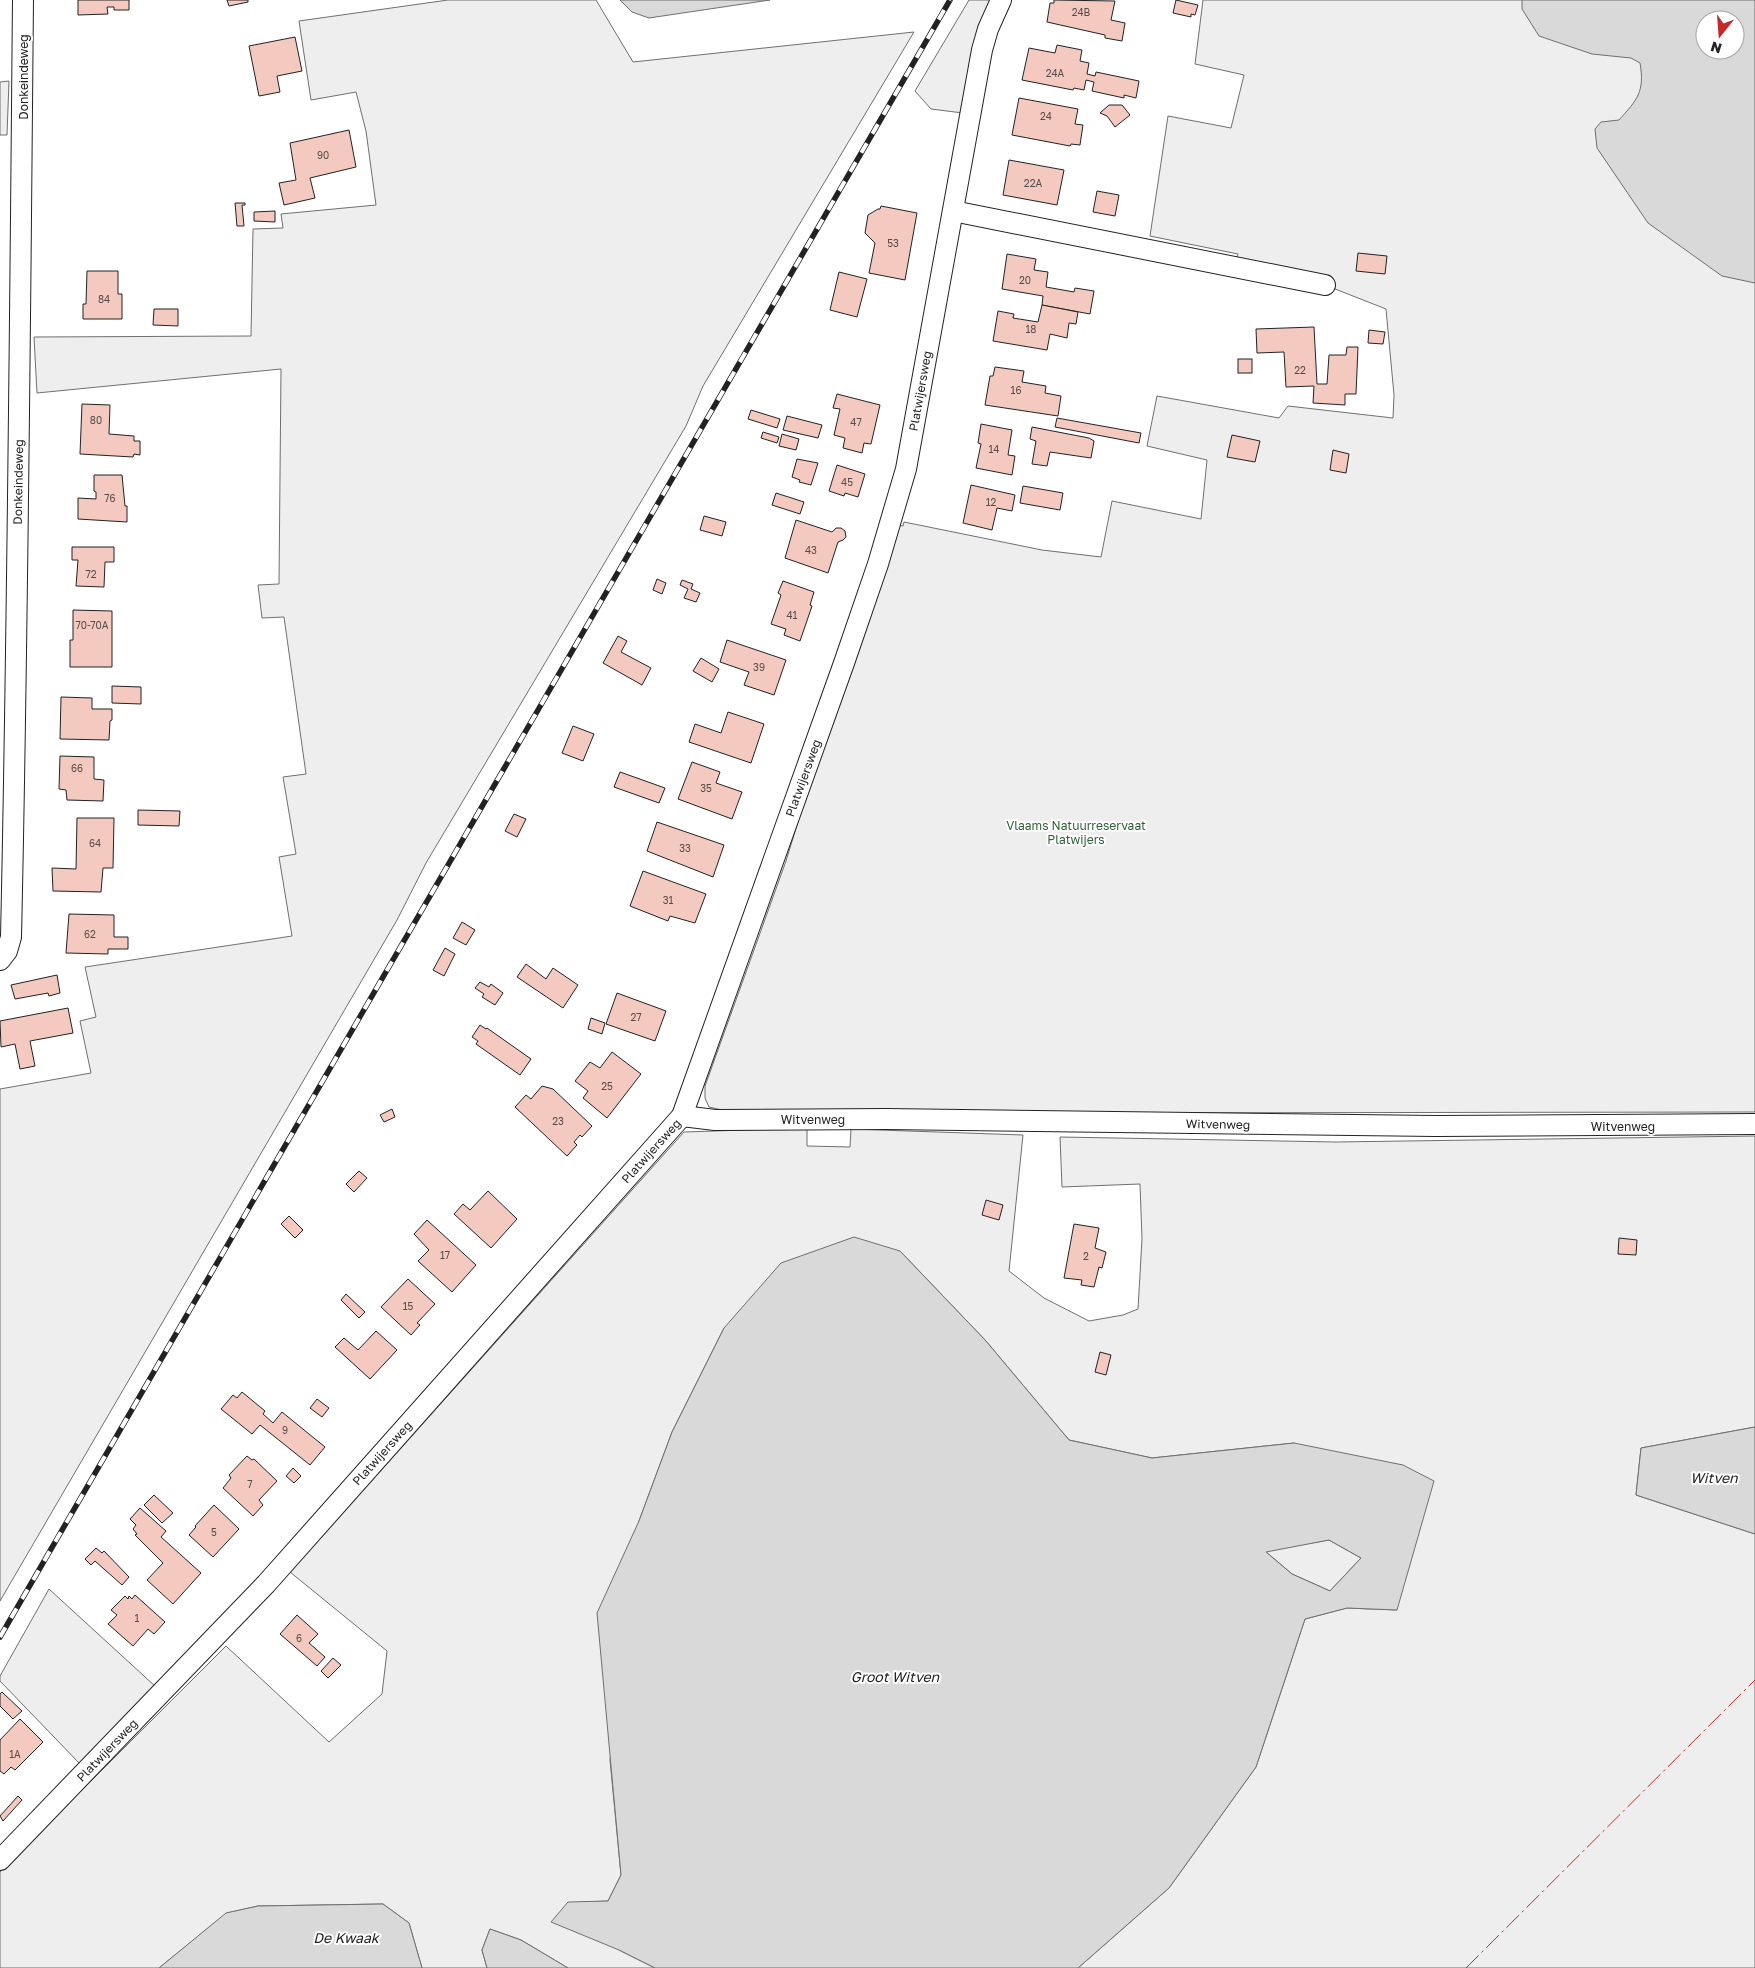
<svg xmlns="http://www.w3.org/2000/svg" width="1755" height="1968" font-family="'Golos Text',sans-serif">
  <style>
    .green { fill: #eee; stroke: #6f6f6f; fill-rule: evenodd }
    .water { fill: #d9d9d9; stroke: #6f6f6f; fill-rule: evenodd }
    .building { fill: #f3c9c0; stroke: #222 }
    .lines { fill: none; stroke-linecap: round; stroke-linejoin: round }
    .street-casing { stroke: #222; stroke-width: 22 }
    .street { stroke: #fff; stroke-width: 20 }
    .rail-casing { stroke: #222; stroke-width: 5.5 }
    .rail { stroke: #fff; stroke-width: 4; stroke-dasharray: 11; stroke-linecap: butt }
    .power { stroke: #c62828; stroke-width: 1; stroke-dasharray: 18 4 2.5 4; stroke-linecap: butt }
    .labels { text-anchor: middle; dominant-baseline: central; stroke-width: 4; stroke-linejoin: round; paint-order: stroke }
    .number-label { font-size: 10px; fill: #564c4a }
    .street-label { font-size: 12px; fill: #222; stroke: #fff }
    .park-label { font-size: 12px; fill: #2f5e38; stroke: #fff }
    .water-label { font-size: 14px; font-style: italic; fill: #222; stroke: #fff }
  </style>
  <rect width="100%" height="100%" fill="#fff"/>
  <g class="green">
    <path d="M 448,0 L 596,0 L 633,62 L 914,32 L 703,386 L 686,426 L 426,863 L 397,920 L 0,1601 L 0,1089 L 91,1073 L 80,1021 L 96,1017 L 85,967 L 292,936 L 279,857 L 296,854 L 283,777 L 306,774 L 284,617 L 262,618 L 258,585 L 279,584 L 281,369 L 37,393 L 34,337 L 251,336 L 253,229 L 283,228 L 281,214 L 376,205 L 366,131 L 356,92 L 311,100 L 299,21 Z"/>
    <path d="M 969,0 L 996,0 L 975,39 L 963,113 L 931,109 L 915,91 Z"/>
    <path d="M 1203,0 L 1755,0 L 1755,1112 L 1068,1113 L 722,1110 L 709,1107 L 705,1098 L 705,1086 L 786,861 L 889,523 L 903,526 L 904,522 L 1042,550 L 1101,557 L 1112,501 L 1201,519 L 1207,460 L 1147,446 L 1157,396 L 1279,418 L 1288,406 L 1393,418 L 1394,395 L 1386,309 L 1325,285 L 1234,267 L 1238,254 L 1150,236 L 1168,116 L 1231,128 L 1244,75 L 1195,64 ZM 1705,20 L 1735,20 L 1735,50 L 1705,50 Z"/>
    <path d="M 9,81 L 7,135 L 0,135 L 0,82 Z"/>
    <path d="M 807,1128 L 807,1146 L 850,1147 L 851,1129 L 1023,1135 L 1009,1271 L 1044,1298 L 1089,1321 L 1123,1315 L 1138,1309 L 1142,1239 L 1140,1184 L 1062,1187 L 1060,1137 L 1336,1142 L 1755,1136 L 1755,1427 L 1641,1448 L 1636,1495 L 1755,1534 L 1755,1968 L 1078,1968 L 1169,1888 L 1256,1767 L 1305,1619 L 1347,1608 L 1397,1610 L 1294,1443 L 1152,1458 L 1069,1440 L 986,1341 L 900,1251 L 724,1328 L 672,1432 L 639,1521 L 610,1760 L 621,1875 L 608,1901 L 568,1903 L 619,1950 L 655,1968 L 568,1968 L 521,1940 L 490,1929 L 482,1950 L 487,1968 L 422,1968 L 409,1923 L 383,1904 L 258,1906 L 227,1913 L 159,1968 L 0,1968 L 0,1872 L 226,1646 L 329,1742 L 382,1694 L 387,1651 L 290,1572 L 684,1132 Z"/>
    <path d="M 1329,1540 L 1361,1558 L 1330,1591 L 1292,1574 L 1265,1551 Z"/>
    <path d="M 49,1589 L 156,1687 L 81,1765 L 0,1681 L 0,1676 Z"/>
  </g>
  <g class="water">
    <path d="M 620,0 L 770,0 L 649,18 L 632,12 Z"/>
    <path d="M 1522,0 L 1755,0 L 1755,283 L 1722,276 L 1648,223 L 1597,148 L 1595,129 L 1601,122 L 1619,120 C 1637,100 1645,92 1640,63 L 1631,58 L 1592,54 L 1539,36 L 1522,9 ZM 1705,20 L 1735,20 L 1735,50 L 1705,50 Z"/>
    <path d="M 854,1237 L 900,1251 L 986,1341 L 1069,1440 L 1152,1458 L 1294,1443 L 1403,1465 L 1434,1481 L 1397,1610 L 1347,1608 L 1305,1619 L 1256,1767 L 1169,1888 L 1078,1968 L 655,1968 L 619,1950 L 551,1922 L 568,1902 L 608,1901 L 621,1875 L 597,1613 L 639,1521 L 672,1432 L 724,1328 L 781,1263 ZM 1329,1540 L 1361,1558 L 1330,1591 L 1292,1574 L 1266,1552 Z"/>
    <path d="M 1755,1427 L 1755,1534 L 1636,1495 L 1641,1448 Z"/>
    <path d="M 383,1904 L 409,1923 L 422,1968 L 159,1968 L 226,1913 L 258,1906 Z"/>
    <path d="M 490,1929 L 521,1940 L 568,1968 L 487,1968 L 482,1950 Z"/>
  </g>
  <g class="building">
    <path d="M 78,0 L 129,0 L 129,10 L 114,10 L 114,7 L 107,7 L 108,14 L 78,15 Z"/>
    <path d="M 227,0 L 248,0 L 248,2 L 229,6 Z"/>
    <path d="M 1054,0 L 1115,1 L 1111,20 L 1125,23 L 1122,41 L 1105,38 L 1105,35 L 1047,22 L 1050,3 L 1054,3 Z"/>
    <path d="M 1176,0 L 1198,5 L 1195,15 L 1191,14 L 1191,17 L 1173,13 Z"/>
    <path d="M 295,37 L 302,71 L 277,76 L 280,92 L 259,96 L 249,46 Z"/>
    <path d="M 1057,45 L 1082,50 L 1080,61 L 1089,63 L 1087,74 L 1095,76 L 1096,72 L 1139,81 L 1136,98 L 1124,95 L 1124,98 L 1092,91 L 1094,82 L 1086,80 L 1084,90 L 1074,88 L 1073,90 L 1022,80 L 1029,48 L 1055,53 Z"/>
    <path d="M 1019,98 L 1078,109 L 1075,124 L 1083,125 L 1080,145 L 1071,144 L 1070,146 L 1012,135 Z"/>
    <path d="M 1109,105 L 1122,105 L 1130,115 L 1115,127 L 1107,116 L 1100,113 Z"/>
    <path d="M 349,130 L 356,167 L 310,178 L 315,198 L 284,205 L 279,183 L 296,180 L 290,143 Z"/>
    <path d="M 1009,160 L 1064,170 L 1057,205 L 1003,195 Z"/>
    <path d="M 1097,191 L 1119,195 L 1115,216 L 1093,212 Z"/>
    <path d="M 235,203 L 245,203 L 245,205 L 242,205 L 244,226 L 237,226 Z"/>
    <path d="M 881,206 L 917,213 L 905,280 L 869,273 L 875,243 L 865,233 L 868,215 L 878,209 L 880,209 Z"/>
    <path d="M 275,211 L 275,222 L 254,221 L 254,212 Z"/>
    <path d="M 1358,253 L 1387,256 L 1385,274 L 1356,271 Z"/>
    <path d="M 1007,254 L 1036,259 L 1034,270 L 1048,272 L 1046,287 L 1074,292 L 1075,288 L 1094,291 L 1090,314 L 1042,305 L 1043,296 L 1002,289 Z"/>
    <path d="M 87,271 L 118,271 L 118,294 L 122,294 L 122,319 L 83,319 L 83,304 L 86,304 Z"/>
    <path d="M 839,272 L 867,279 L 857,317 L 830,310 Z"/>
    <path d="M 1042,305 L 1078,312 L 1076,324 L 1069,323 L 1067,338 L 1050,334 L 1047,350 L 993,341 L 998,311 L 1014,314 L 1013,318 L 1038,322 Z"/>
    <path d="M 154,309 L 178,309 L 178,326 L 153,325 Z"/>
    <path d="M 1314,327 L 1317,384 L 1327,384 L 1329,355 L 1346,355 L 1347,347 L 1358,347 L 1356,394 L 1345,394 L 1345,405 L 1313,403 L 1314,386 L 1286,387 L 1284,352 L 1257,353 L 1256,329 Z"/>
    <path d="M 1369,330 L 1385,332 L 1383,344 L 1368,343 Z"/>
    <rect x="1238" y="359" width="14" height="14"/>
    <path d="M 995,367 L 1024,371 L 1022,382 L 1046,386 L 1045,393 L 1061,396 L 1058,416 L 985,405 L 990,376 L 993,376 Z"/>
    <path d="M 837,394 L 880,405 L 871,444 L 864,443 L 862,453 L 843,448 L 845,438 L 834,435 L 840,409 L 833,408 Z"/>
    <path d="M 82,404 L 110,405 L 109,434 L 134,436 L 134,441 L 140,441 L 140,455 L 134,454 L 133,457 L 80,454 Z"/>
    <path d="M 751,410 L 780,419 L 777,428 L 748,419 Z"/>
    <path d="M 787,416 L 822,425 L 818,438 L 783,430 Z"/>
    <path d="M 1057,418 L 1141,433 L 1139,443 L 1055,427 Z"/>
    <path d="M 981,424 L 1012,430 L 1008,455 L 1015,456 L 1012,475 L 976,468 L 981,444 L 978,443 Z"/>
    <path d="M 1032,427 L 1089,438 L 1094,441 L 1091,458 L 1050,452 L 1047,466 L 1032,464 L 1036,441 L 1030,439 Z"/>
    <path d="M 763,432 L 779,437 L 777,443 L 761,438 Z"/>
    <path d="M 782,434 L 799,439 L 796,450 L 779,446 Z"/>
    <path d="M 1232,435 L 1260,441 L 1255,462 L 1227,457 Z"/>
    <path d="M 1333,450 L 1349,454 L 1346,473 L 1330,470 Z"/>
    <path d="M 797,459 L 818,463 L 811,485 L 799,482 L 800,480 L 792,477 Z"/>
    <path d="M 837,465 L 865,474 L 858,497 L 845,493 L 844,496 L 829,491 Z"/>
    <path d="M 94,475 L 122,475 L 125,506 L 127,506 L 127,522 L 78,519 L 78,498 L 96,499 L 96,492 L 94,491 Z"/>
    <path d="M 971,485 L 1015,495 L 1012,511 L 997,508 L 992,530 L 963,523 Z"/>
    <path d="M 1023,486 L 1063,493 L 1060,510 L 1020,503 Z"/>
    <path d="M 776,493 L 804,502 L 800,514 L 772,505 Z"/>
    <path d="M 704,516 L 726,522 L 722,536 L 700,530 Z"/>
    <path d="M 796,520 L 832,532 L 836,528 L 841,528 L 845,531 L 846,537 L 843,540 L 838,542 L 828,573 L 785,558 Z"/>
    <path d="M 72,547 L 114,547 L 114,562 L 105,562 L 104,587 L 76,586 L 78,560 L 72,560 Z"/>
    <path d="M 657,579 L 666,583 L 662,594 L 653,590 Z"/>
    <path d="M 682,580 L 693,584 L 691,589 L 700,593 L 696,602 L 684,598 L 688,589 L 680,585 Z"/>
    <path d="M 783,581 L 814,592 L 810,605 L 812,606 L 800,641 L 784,635 L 786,629 L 771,624 L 781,595 L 778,593 Z"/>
    <path d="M 73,610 L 112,611 L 112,667 L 70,667 L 70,640 L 73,640 Z"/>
    <path d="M 618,636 L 627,641 L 621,652 L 651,668 L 642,685 L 603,663 Z"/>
    <path d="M 727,640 L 786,660 L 774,695 L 744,685 L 749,672 L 720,662 Z"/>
    <path d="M 701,658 L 719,669 L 712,682 L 693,671 Z"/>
    <path d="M 112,686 L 141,687 L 141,704 L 112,703 Z"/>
    <path d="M 61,697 L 92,698 L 92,709 L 112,709 L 112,720 L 110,721 L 109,740 L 60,739 Z"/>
    <path d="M 728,712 L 764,724 L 751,763 L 689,742 L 695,724 L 721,733 Z"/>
    <path d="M 573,726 L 594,734 L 583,761 L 562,753 Z"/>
    <path d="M 60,756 L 94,757 L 94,779 L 104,780 L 103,801 L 67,800 L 66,790 L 59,789 Z"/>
    <path d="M 692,762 L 720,772 L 716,783 L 742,792 L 732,819 L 678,799 Z"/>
    <path d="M 620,772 L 665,788 L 659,803 L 614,787 Z"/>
    <path d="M 138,810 L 180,811 L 179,826 L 138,825 Z"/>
    <path d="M 514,814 L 526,819 L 517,837 L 505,831 Z"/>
    <path d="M 77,818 L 114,818 L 113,868 L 103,868 L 101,892 L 53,891 L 52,868 L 76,869 Z"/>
    <path d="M 657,822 L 724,845 L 713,877 L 647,851 Z"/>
    <path d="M 643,871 L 706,894 L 695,923 L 670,916 L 668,921 L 630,906 Z"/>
    <path d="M 69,914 L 114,915 L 114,937 L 128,937 L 128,949 L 108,949 L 108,954 L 66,953 Z"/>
    <path d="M 462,922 L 475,930 L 466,945 L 453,938 Z"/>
    <path d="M 445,948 L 455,954 L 444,976 L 433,970 Z"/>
    <path d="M 526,964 L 546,979 L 553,968 L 578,985 L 563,1008 L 517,977 Z"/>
    <path d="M 57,975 L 60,993 L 49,996 L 48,993 L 15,999 L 11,985 Z"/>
    <path d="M 480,982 L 489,987 L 491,984 L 503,993 L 495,1005 L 482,997 L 484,994 L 475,988 Z"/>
    <path d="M 617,993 L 666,1011 L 655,1041 L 606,1024 Z"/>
    <path d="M 68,1008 L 73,1033 L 30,1041 L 35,1066 L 20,1069 L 15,1044 L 1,1047 L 0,1021 Z"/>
    <path d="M 591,1018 L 605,1023 L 602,1034 L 588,1029 Z"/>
    <path d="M 480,1025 L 486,1029 L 487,1028 L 531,1059 L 520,1075 L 476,1044 L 478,1041 L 472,1037 Z"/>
    <path d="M 612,1052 L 641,1074 L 607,1118 L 583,1098 L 588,1091 L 575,1081 L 590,1062 L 600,1068 Z"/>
    <path d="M 542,1086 L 553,1089 L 592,1126 L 582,1137 L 580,1135 L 574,1142 L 577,1145 L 567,1156 L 515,1107 L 526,1095 L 531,1099 Z"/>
    <path d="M 392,1109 L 395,1117 L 384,1122 L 380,1115 Z"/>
    <path d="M 359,1171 L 367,1178 L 354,1192 L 346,1184 Z"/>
    <path d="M 488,1191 L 517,1219 L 491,1248 L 454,1214 L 463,1204 L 470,1210 Z"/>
    <path d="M 986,1200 L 1003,1205 L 999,1220 L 982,1215 Z"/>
    <path d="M 289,1216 L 303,1230 L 295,1238 L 281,1224 Z"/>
    <path d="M 427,1220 L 476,1265 L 452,1292 L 418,1261 L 429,1250 L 414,1234 Z"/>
    <path d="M 1074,1224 L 1099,1228 L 1095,1248 L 1106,1252 L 1102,1268 L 1099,1267 L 1094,1287 L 1081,1285 L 1082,1280 L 1064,1278 Z"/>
    <path d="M 1619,1238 L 1637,1240 L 1636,1255 L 1618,1254 Z"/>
    <path d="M 408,1279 L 435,1304 L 417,1323 L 420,1325 L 411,1335 L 381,1307 Z"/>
    <path d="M 346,1294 L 365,1312 L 359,1318 L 341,1300 Z"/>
    <path d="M 376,1331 L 397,1350 L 370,1379 L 335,1347 L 344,1338 L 358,1350 Z"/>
    <path d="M 1100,1352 L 1111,1355 L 1106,1375 L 1095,1372 Z"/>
    <path d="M 242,1392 L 265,1411 L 263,1414 L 273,1423 L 282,1412 L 325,1447 L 310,1465 L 260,1425 L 252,1434 L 221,1409 L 233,1395 L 237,1398 Z"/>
    <path d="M 317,1399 L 329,1408 L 322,1417 L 310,1408 Z"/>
    <path d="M 247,1456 L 252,1460 L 254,1459 L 277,1481 L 259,1500 L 263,1505 L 253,1516 L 223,1488 L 231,1478 L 229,1475 Z"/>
    <path d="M 293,1468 L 301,1476 L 294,1483 L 286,1476 Z"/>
    <path d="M 154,1495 L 173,1513 L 162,1523 L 144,1505 Z"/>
    <path d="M 214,1505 L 239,1529 L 213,1557 L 189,1535 L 196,1527 L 195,1526 Z"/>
    <path d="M 140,1508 L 166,1531 L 161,1537 L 201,1573 L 173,1604 L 147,1580 L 163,1563 L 135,1535 L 137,1534 L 133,1529 L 136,1525 L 130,1519 Z"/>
    <path d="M 96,1548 L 102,1553 L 104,1551 L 129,1577 L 122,1585 L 95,1561 L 91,1565 L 85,1559 Z"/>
    <path d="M 135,1595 L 165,1622 L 154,1634 L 148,1629 L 133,1646 L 108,1624 L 117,1615 L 111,1610 L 125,1596 L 128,1599 L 129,1596 L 132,1599 Z"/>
    <path d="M 297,1615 L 318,1634 L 309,1643 L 325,1657 L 317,1666 L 280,1634 Z"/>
    <path d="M 333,1658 L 341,1665 L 328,1678 L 321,1671 Z"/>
    <path d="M 2,1692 L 22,1711 L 13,1719 L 0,1706 L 0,1694 Z"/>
    <path d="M 20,1719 L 43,1742 L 15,1770 L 11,1767 L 4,1774 L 0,1771 L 0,1740 Z"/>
    <path d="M 18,1796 L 22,1800 L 3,1821 L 0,1816 Z"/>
  </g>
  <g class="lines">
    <defs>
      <g id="street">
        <path d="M 953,211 L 1325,285"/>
        <path d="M 0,960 L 7,951 L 11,937 C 18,625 20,312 23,0"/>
        <path d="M 682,1116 L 715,1120 L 886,1119 L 1436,1126 L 1755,1124"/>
        <path d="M 0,1860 L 266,1584 L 682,1116 L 844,663 L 878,564 L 906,469 L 982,50 L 988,29 L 1001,0"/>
      </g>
    </defs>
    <use href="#street" class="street-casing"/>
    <use href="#street" class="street"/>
    <defs>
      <path id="rail" d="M 0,1637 L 950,0"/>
    </defs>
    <use href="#rail" class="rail-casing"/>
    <use href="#rail" class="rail"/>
    <path class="power" d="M 1466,1968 L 1755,1680"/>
  </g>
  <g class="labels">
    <g class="number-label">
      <text x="1081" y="12">24B</text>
      <text x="1055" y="73">24A</text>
      <text x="1046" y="116">24</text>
      <text x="323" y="155">90</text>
      <text x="1033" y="183">22A</text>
      <text x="893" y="243">53</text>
      <text x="1025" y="280">20</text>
      <text x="104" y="299">84</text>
      <text x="1031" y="329">18</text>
      <text x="1300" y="370">22</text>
      <text x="1016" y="390">16</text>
      <text x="96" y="420">80</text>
      <text x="856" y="422">47</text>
      <text x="994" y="449">14</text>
      <text x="847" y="482">45</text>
      <text x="110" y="498">76</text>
      <text x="991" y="502">12</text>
      <text x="811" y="550">43</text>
      <text x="91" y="574">72</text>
      <text x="792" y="615">41</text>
      <text x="92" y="625">70-70A</text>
      <text x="759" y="667">39</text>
      <text x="77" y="768">66</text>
      <text x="706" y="788">35</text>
      <text x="95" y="843">64</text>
      <text x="685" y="848">33</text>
      <text x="668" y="900">31</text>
      <text x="90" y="934">62</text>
      <text x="636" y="1017">27</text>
      <text x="607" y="1086">25</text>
      <text x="558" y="1121">23</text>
      <text x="445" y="1255">17</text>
      <text x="1086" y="1256">2</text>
      <text x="408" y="1306">15</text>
      <text x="285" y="1430">9</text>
      <text x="250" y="1484">7</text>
      <text x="214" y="1532">5</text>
      <text x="137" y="1618">1</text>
      <text x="299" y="1638">6</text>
      <text x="15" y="1754">1A</text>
    </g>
    <g class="street-label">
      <text transform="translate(23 77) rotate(-90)">Donkeindeweg</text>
      <text transform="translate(920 391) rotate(-80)">Platwijersweg</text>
      <text transform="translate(18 482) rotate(-89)">Donkeindeweg</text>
      <text transform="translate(803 778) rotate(-70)">Platwijersweg</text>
      <text x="813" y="1119">Witvenweg</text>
      <text transform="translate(1218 1124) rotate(1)">Witvenweg</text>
      <text x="1623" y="1126">Witvenweg</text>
      <text transform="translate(651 1151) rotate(-48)">Platwijersweg</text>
      <text transform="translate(382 1453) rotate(-48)">Platwijersweg</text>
      <text transform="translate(107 1750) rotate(-46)">Platwijersweg</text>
    </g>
    <g class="park-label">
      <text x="1076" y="825">Vlaams Natuurreservaat<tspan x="1076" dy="14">Platwijers</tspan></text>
    </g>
    <g class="water-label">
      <text x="1714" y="1477">Witven</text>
      <text x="895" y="1676">Groot Witven</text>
      <text x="346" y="1937">De Kwaak</text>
    </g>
  </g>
  <g transform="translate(1720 35) rotate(197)"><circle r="24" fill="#ffffff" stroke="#a7a7a7"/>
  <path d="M0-4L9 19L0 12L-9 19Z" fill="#c62828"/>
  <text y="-8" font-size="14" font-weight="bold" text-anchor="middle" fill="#222222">N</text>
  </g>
</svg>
